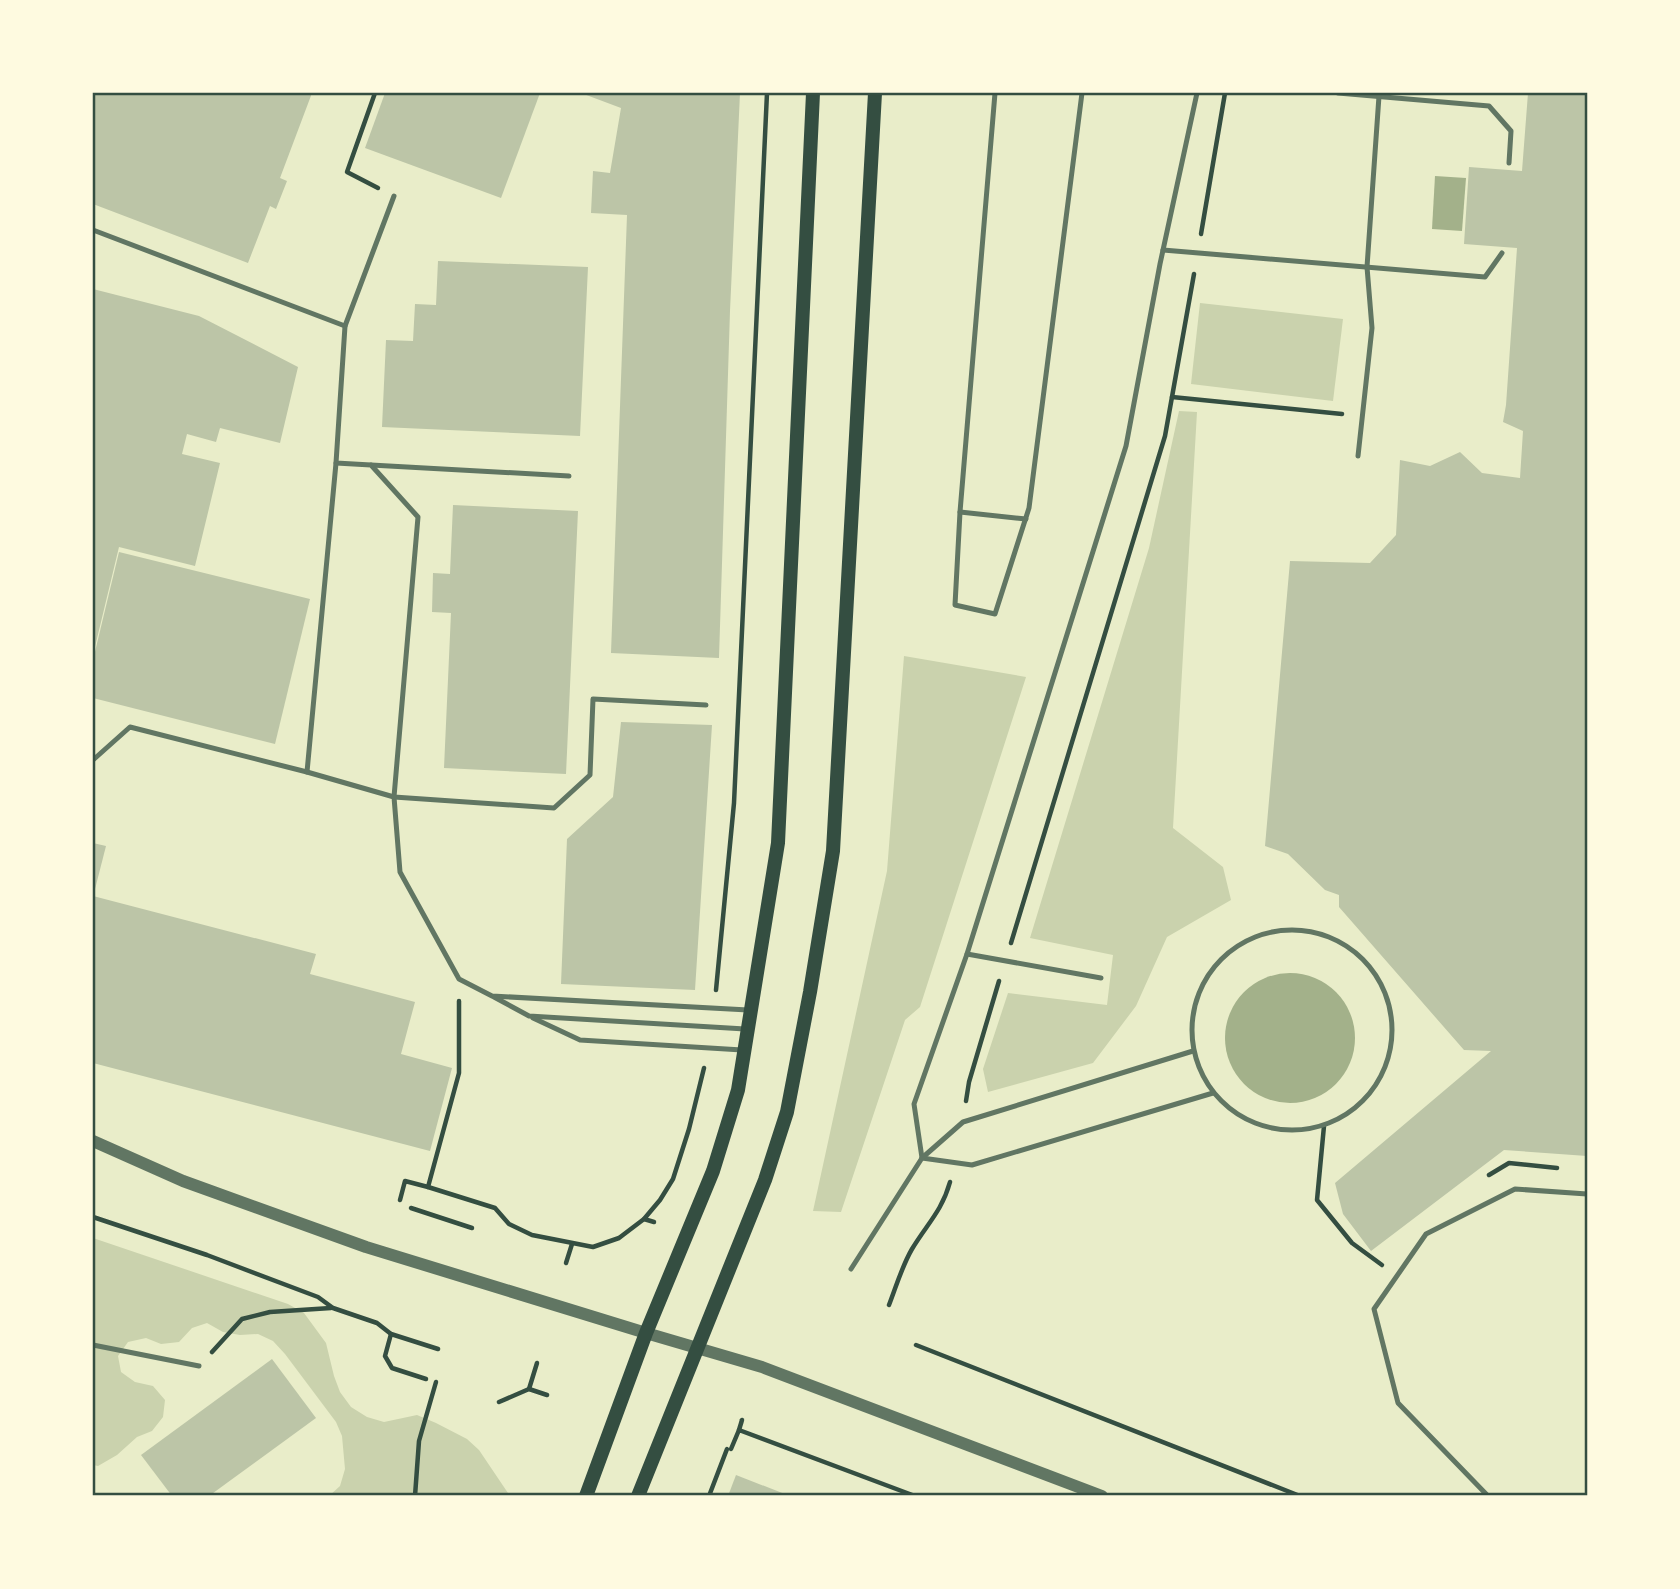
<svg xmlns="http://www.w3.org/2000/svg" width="1680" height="1589" font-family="Overpass,sans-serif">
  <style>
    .green { fill: #cad2ad }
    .water { fill: #a3b18a }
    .building { fill: #bcc5a7 }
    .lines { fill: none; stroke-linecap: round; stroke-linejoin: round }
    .path { stroke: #344e41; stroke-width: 4.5 }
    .service { stroke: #617663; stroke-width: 5 }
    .tertiary { stroke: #617663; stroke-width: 12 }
    .secondary { stroke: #344e41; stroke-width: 14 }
    .neatline { fill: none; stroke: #344e41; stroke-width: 2.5 }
  </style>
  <rect width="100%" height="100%" fill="#e9edc9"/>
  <g class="green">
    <path d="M 1200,303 L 1343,319 L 1333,401 L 1191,384 Z"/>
    <path d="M 1179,411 L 1197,412 L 1173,828 L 1223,867 L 1231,900 L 1167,937 L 1136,1006 L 1093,1063 L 988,1092 L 983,1069 L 1008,993 L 1107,1005 L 1113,955 L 1030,938 L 1149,548 Z"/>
    <path d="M 904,656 L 1026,677 L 920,1007 L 905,1020 L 841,1212 L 813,1211 L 887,871 Z"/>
    <path d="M 93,1238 L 288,1304 L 304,1313 L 326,1343 L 334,1376 L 340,1392 L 351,1407 L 367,1417 L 384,1422 L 417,1415 L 436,1423 L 467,1439 L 479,1450 L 510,1496 L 329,1496 L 340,1486 L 345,1469 L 342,1436 L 336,1422 L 285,1354 L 273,1341 L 258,1334 L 240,1335 L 223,1332 L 207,1323 L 192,1328 L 179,1342 L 161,1344 L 146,1338 L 128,1342 L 118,1356 L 121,1372 L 135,1382 L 153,1386 L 165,1400 L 163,1417 L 152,1431 L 137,1437 L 117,1455 L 98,1466 L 93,1465 Z"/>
  </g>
  <g class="water">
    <path d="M 1435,176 L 1466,178 L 1462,231 L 1432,229 Z"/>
    <circle cx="1290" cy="1038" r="65"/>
  </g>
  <g class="building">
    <path d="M 93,93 L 312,93 L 280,178 L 287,181 L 276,209 L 270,206 L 248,263 L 93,204 Z"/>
    <path d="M 385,93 L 540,93 L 501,198 L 365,148 Z"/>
    <path d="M 581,93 L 740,93 L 730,311 L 719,658 L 611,653 L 627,215 L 591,213 L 593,171 L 610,173 L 621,108 Z"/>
    <path d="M 1528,93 L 1587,93 L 1587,1156 L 1504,1150 L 1371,1251 L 1343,1214 L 1335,1183 L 1491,1051 L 1464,1050 L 1339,907 L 1339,895 L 1325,890 L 1288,854 L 1265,846 L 1290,561 L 1370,563 L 1396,535 L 1400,460 L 1430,466 L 1460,452 L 1482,473 L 1520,478 L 1523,431 L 1503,422 L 1506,405 L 1517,248 L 1464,244 L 1469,167 L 1522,171 Z"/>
    <path d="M 438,261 L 588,267 L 580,436 L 382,427 L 386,340 L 413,341 L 415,304 L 436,305 Z"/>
    <path d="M 93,289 L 199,316 L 298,367 L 280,443 L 220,428 L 216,442 L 187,434 L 182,454 L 220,463 L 195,566 L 119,547 L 94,651 Z"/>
    <path d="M 453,505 L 578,511 L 566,774 L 444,768 L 451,613 L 432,612 L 433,573 L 450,574 Z"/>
    <path d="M 119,552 L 310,599 L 275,744 L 93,698 L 93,660 Z"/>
    <path d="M 621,722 L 712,725 L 695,990 L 561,984 L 567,839 L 613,797 Z"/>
    <path d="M 93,843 L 106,846 L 94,893 L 93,893 Z"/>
    <path d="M 93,896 L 316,954 L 310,974 L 415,1002 L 401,1054 L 452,1068 L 430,1151 L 93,1063 Z"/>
    <path d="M 272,1359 L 316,1418 L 209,1496 L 172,1496 L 141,1455 Z"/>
    <path d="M 736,1475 L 790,1496 L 728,1496 Z"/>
  </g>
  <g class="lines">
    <g class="path">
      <path d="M 375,93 L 347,172 L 378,188"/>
      <path d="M 1201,234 L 1225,93"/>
      <path d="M 1172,397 L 1342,414"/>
      <path d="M 1011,943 L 1165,436 L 1194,274"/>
      <path d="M 716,990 L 734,803 L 767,93"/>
      <path d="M 966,1101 L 969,1082 L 999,981"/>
      <path d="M 1324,1126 L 1317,1200 L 1352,1243 L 1382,1265"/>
      <path d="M 1489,1175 L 1509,1163 L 1557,1168"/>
      <path d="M 428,1187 L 495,1208 L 509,1224 L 532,1235 L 593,1247 L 619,1238 L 644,1219 L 660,1200 L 673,1179 L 689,1129 L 704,1068"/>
      <path d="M 400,1200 L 405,1181 L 428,1187 L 459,1073 L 459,1001"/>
      <path d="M 411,1208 L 472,1228"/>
      <path d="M 93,1217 L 207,1255 L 318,1297 L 333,1308 L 377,1323 L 391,1334 L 438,1349"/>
      <path d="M 644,1219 L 654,1222"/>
      <path d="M 566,1263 L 572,1244"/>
      <path d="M 889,1305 C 896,1287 902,1266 912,1249 C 927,1224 942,1211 950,1182"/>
      <path d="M 391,1334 L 385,1356 L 392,1368 L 426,1379"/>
      <path d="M 916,1345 L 1300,1496"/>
      <path d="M 212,1352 L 242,1319 L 270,1312 L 331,1308"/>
      <path d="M 529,1389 L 537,1363"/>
      <path d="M 499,1402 L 529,1389 L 547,1395"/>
      <path d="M 739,1430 L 742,1420"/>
      <path d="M 731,1449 L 739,1430 L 915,1496"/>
      <path d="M 415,1496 L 419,1441 L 436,1382"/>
      <path d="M 709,1496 L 727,1449"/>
    </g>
    <g class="service">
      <path d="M 995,93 L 960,512 L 955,605 L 995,614 L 1029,508 L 1082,93"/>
      <path d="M 1338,93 L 1489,106 L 1511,131 L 1509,163"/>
      <path d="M 394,196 L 345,326 L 336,463 L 371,465 L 418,517 L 394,797 L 554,808 L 590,775 L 593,699 L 706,705"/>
      <path d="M 93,230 L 345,326"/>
      <path d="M 1163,250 L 1485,277 L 1502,253"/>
      <path d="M 1358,456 L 1372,328 L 1367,267 L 1379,96"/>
      <path d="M 371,465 L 569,476"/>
      <path d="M 960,512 L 1026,519"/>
      <path d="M 93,760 L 130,727 L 307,772 L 394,797 L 400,872 L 459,979 L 492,996 L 748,1010"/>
      <path d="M 307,772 L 336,463"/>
      <circle cx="1292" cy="1030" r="100"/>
      <path d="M 967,954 L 1101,978"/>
      <path d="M 494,997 L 529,1016 L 745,1029"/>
      <path d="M 533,1018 L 580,1040 L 742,1050"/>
      <path d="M 922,1158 L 914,1104 L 967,954 L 1126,446 L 1160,264 L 1197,93"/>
      <path d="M 922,1158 L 972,1165 L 1213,1093"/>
      <path d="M 851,1269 L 922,1158 L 963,1122 L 1193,1051"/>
      <path d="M 93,1345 L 199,1366"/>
      <path d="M 1488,1496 L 1398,1403 L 1374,1309 L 1426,1234 L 1515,1189 L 1587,1194"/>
    </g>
    <path class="tertiary" d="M 93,1141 L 183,1181 L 366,1247 L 646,1333 L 762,1367 L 1102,1496"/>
    <g class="secondary">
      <path d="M 586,1496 L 646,1333 L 713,1171 L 738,1090 L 778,843 L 813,93"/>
      <path d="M 638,1496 L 765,1180 L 787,1112 L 810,992 L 833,851 L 875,93"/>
    </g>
  </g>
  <rect width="1680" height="1589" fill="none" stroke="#fefae0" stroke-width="189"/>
  <rect x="94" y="94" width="1492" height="1400" class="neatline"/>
</svg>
